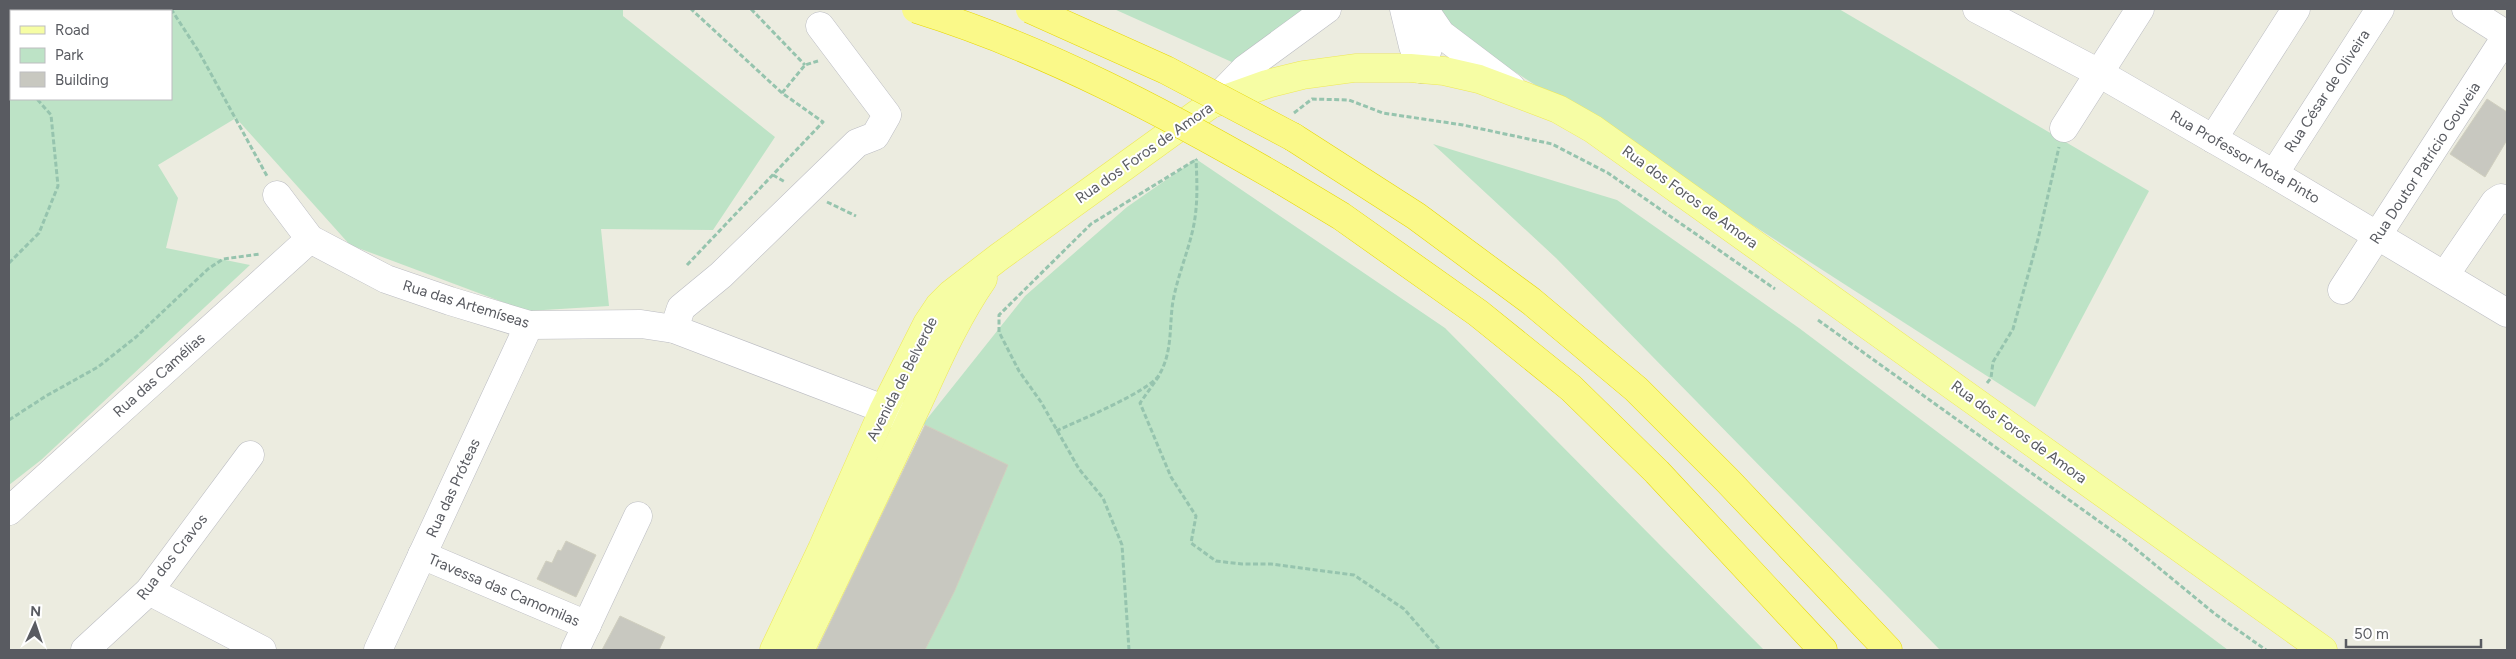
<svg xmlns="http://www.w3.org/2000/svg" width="2516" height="659" font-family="Figtree,sans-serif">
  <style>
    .green { fill: #bde3c6; fill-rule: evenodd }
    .building { fill: #c8c8c0; stroke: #d0cfbf }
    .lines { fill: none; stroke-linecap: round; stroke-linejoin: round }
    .minor-casing { stroke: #bbbcc2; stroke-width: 29 }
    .major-casing { stroke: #eee857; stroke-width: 29 }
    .highway-casing { stroke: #e7d705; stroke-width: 29 }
    .path { stroke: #96c4ae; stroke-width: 3; stroke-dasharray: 5 2.5; stroke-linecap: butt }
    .minor { stroke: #fff; stroke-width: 28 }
    .major { stroke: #f6fda4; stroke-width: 28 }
    .highway { stroke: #faf989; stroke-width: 28 }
    .highway-bridge-casing { stroke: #e7d705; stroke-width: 29; stroke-linecap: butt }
    .highway-bridge { stroke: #faf989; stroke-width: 28 }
    .labels { text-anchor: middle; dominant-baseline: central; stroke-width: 4; stroke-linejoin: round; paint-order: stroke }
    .street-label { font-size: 15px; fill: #595b61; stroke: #fff }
  </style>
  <rect width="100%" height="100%" fill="#ecece0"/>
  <g class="green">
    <path d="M 9,9 L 623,9 L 623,16 L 775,137 L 713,230 L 601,229 L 609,306 L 527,311 L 350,245 L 236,118 L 158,165 L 178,198 L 166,248 L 250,265 L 41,460 L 9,485 ZM 11,11 L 171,11 L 171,99 L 11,99 Z"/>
    <path d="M 1114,9 L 1307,9 L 1234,63 Z"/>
    <path d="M 1436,9 L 1839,9 L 2149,191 L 2035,407 L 1453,32 Z"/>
    <path d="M 1433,144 L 1617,200 L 1799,328 L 2228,650 L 1940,650 L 1556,258 Z"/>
    <path d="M 1196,159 L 1445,328 L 1764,650 L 925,650 L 1007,466 L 923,424 L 1025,296 L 1127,207 Z"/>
  </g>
  <g class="building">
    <path d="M 2487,99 L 2507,112 L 2507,140 L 2485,177 L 2450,154 Z"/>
    <path d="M 925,425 L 1008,465 L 955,590 L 925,650 L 817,650 Z"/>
    <path d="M 566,541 L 596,555 L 576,597 L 537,579 L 546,561 L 552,563 L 558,550 L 561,551 Z"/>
    <path d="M 620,616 L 665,637 L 659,650 L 602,650 Z"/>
  </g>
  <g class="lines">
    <defs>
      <g id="minor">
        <path d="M 1404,9 L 1413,46 L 1421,69"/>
        <path d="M 1977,9 L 2099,73 L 2274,174 L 2507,313"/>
        <path d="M 2466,9 L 2507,35"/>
        <path d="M 1428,15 L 1441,34 L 1511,87"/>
        <path d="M 1421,69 L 1432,37 L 1427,13"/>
        <path d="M 1211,104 L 1245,69 L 1327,9"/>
        <path d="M 2064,128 L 2140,9"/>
        <path d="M 2213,139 L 2296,9"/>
        <path d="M 2274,174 L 2380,9"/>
        <path d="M 277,195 L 310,239 L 386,279 L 450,301 L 529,325 L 641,324 L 674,329 L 907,418"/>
        <path d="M 2445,275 L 2495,202 L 2501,198 L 2507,200"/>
        <path d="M 2342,290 L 2507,35"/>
        <path d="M 674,329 L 681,308 L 721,275 L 857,143 L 875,136 L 887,115 L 820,26"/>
        <path d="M 9,511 L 310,239"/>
        <path d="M 422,555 L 587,625"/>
        <path d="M 149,591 L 262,650"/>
        <path d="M 85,650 L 149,591 L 250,455"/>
        <path d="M 378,650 L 529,325"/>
        <path d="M 575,650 L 638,516"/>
      </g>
      <g id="major">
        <path d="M 774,650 L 822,549 L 884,409 L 927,324 L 939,306 L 951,294 L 999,257 L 1211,104 L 1267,84 L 1303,75 L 1355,68 L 1410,68 L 1444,71 L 1479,79 L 1558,109 L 1593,129 L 2323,650"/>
        <path d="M 800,650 C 837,574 874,497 910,420 C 933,372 952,324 983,279"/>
      </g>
      <g id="highway">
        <path d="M 1293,137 L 1416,216 L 1531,301 L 1636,389 L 1728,481 L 1888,650"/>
        <path d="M 1281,180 L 1341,216 L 1478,313 L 1571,388 L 1657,472 L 1823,650"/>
      </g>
    </defs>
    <use href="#minor" class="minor-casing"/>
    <use href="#major" class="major-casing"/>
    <use href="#highway" class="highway-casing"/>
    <g class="path">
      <path d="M 171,9 L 199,52 L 267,176"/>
      <path d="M 751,9 L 805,65"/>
      <path d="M 9,68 L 11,71"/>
      <path d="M 782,93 L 805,65 L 818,61"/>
      <path d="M 1294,113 L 1312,99 L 1349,100 L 1383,113 L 1463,125 L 1552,144 L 1608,173 L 1775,289"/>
      <path d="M 773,175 L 785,182"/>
      <path d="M 827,202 L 856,216"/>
      <path d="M 9,263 L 39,233 L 58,186 L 51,115 L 37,99"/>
      <path d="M 687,265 L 823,122 L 782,93 L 691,9"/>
      <path d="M 1818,320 L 2125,540 L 2215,614 L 2266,650"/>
      <path d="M 1159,376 L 1140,403 L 1171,477 L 1196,516 L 1191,543 L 1216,561 L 1242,564 L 1271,564 L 1354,575 L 1404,609 L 1440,650"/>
      <path d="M 1987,383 L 1991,378 L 1993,362 L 2013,329 L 2038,239 L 2059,147"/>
      <path d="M 9,420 L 46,396 L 98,367 L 136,337 L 208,269 L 223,259 L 260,254"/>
      <path d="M 1056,431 C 1076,422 1150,391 1159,375 C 1173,352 1169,325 1173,301 C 1178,274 1189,250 1194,224 C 1198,202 1197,181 1196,159"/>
      <path d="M 1129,650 L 1122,545 L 1103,498 L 1079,469 L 1041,402 L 1019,371 L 999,332 L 999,315 L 1091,224 L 1197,159"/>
    </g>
    <use href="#minor" class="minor"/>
    <use href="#major" class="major"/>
    <use href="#highway" class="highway"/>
    <defs>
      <g id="highway-bridge">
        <path d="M 916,9 C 1045,49 1165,113 1281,180"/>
        <path d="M 1030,9 L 1166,70 L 1293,137"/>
      </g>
    </defs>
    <use href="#highway-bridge" class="highway-bridge-casing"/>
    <use href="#highway-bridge" class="highway-bridge"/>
  </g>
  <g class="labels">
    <g class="street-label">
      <text transform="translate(2327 91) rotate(-57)">Rua César de Oliveira</text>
      <text transform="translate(1144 153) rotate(-35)">Rua dos Foros de Amora</text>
      <text transform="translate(2245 157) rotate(30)">Rua Professor Mota Pinto</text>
      <text transform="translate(2425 163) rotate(-57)">Rua Doutor Patrício Gouveia</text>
      <text transform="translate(1690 197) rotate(36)">Rua dos Foros de Amora</text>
      <text transform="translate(466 304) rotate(17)">Rua das Artemíseas</text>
      <text transform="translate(159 375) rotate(-42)">Rua das Camélias</text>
      <text transform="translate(902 379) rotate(-63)">Avenida de Belverde</text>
      <text transform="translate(2019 432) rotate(36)">Rua dos Foros de Amora</text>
      <text transform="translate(453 488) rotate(-65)">Rua das Próteas</text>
      <text transform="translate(172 557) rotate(-52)">Rua dos Cravos</text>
      <text transform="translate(504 590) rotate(23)">Travessa das Camomilas</text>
    </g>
  </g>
  <rect width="2516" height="659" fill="none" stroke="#595b61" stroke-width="20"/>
  <rect x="10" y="10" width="162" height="90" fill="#ffffff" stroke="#bdbdc0"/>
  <rect x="20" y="26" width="25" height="8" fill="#f6fda4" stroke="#bdbdc0"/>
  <text x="55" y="35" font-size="15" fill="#595b61">Road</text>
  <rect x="20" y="48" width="25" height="15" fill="#bde3c6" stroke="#bdbdc0"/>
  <text x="55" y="60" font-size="15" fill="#595b61">Park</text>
  <rect x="20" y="72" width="25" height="15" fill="#c8c8c0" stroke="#bdbdc0"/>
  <text x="55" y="85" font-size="15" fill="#595b61">Building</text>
  <g transform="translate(35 624) rotate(3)" stroke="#ffffff" stroke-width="4" paint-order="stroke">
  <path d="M0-4L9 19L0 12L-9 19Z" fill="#595b61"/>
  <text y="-8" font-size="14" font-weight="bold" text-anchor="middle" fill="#595b61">N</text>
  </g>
  <path d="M2346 639v8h135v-8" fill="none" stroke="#595b61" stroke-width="2.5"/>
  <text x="2354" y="639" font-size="15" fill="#595b61" stroke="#ffffff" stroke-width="4" paint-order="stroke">50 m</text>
</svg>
